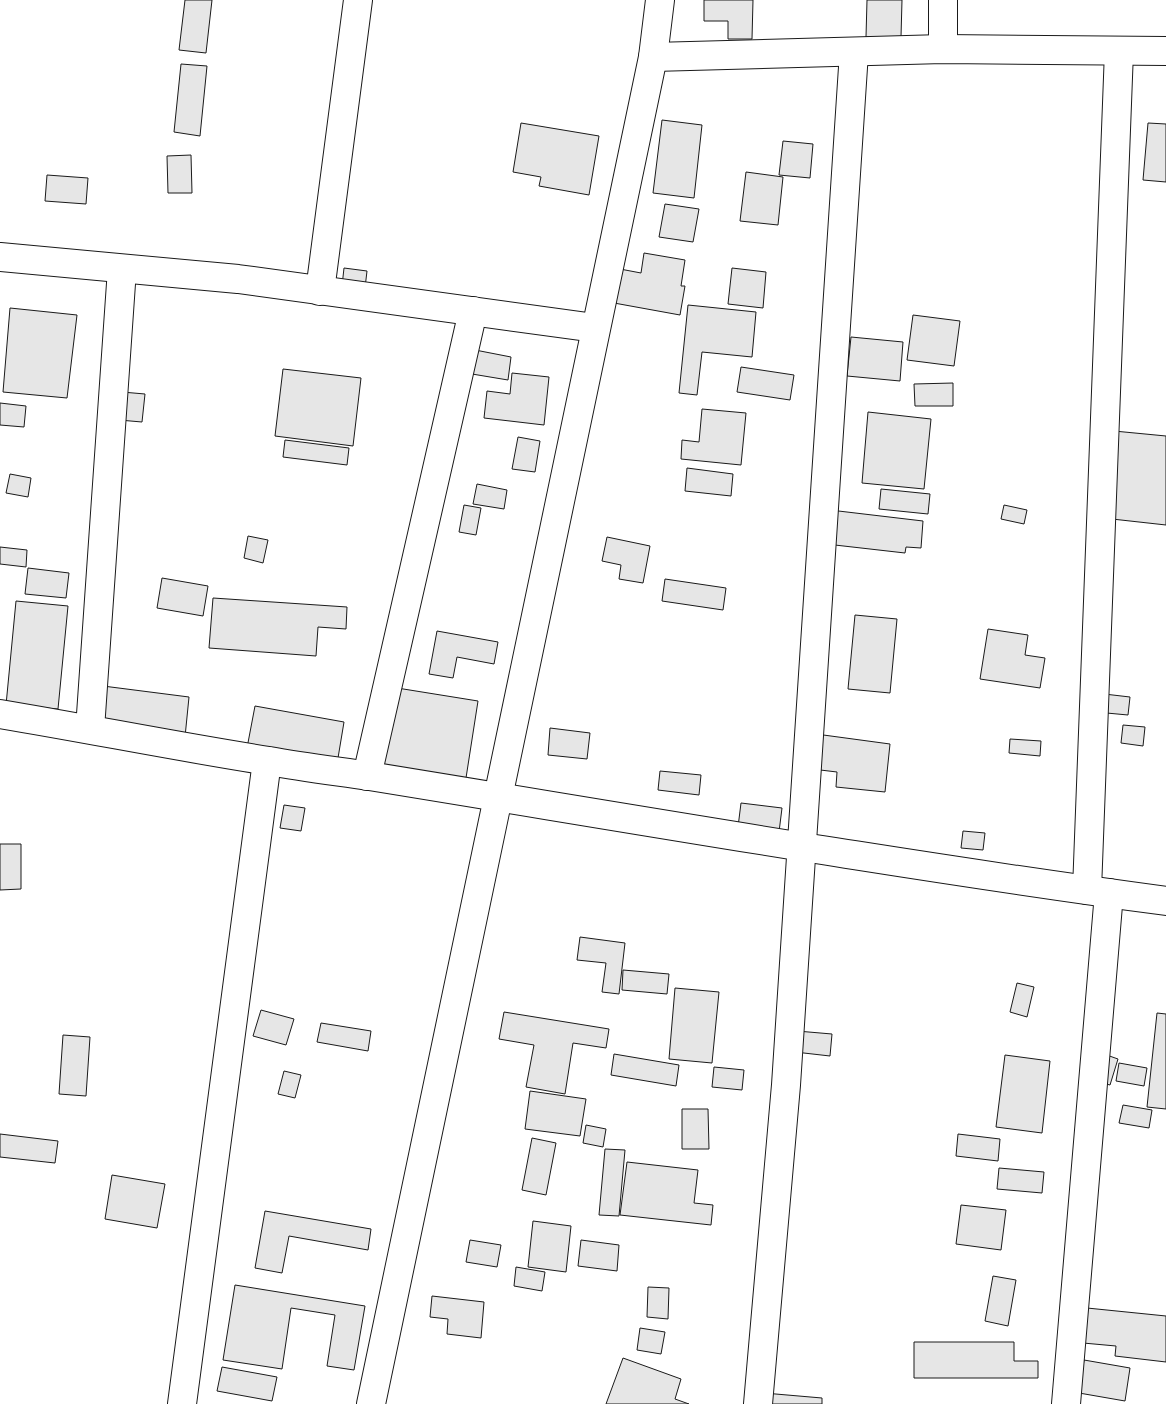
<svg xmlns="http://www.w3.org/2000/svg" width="1166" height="1404" font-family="'PT Sans Narrow',sans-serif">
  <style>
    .building { fill: #e6e6e6; stroke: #1a1a1a }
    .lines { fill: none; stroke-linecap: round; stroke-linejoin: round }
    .street-casing { stroke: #1a1a1a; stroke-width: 30 }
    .street { stroke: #fff; stroke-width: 28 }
  </style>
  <rect width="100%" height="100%" fill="#fff"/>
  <g class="building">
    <path d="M 185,0 L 212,0 L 206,53 L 179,50 Z"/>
    <path d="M 704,0 L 753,0 L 752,39 L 728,39 L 728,21 L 704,21 Z"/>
    <path d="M 867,0 L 902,0 L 901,37 L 866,37 Z"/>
    <path d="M 181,64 L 207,66 L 200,136 L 174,132 Z"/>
    <path d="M 662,120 L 702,125 L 694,198 L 653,193 Z"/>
    <path d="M 521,123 L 599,136 L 589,195 L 539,186 L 541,177 L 513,172 Z"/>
    <path d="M 1148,123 L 1166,124 L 1166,182 L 1143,180 Z"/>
    <path d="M 783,141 L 813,144 L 810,178 L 779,175 Z"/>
    <path d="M 191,155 L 192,193 L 168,193 L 167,156 Z"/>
    <path d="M 746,172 L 783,177 L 778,225 L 740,221 Z"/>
    <path d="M 47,175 L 88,178 L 86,204 L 45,201 Z"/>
    <path d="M 665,204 L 699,209 L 693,242 L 659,237 Z"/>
    <path d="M 644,253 L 685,260 L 681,286 L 685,286 L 680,315 L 614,303 L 620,269 L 641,273 Z"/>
    <path d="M 344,268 L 367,271 L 365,288 L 342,286 Z"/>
    <path d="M 732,268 L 766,272 L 763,308 L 728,304 Z"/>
    <path d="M 688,305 L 756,312 L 752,357 L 702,352 L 697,395 L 679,393 Z"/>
    <path d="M 10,308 L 77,315 L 67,398 L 3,392 Z"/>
    <path d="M 913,315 L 960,321 L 954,366 L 907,360 Z"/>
    <path d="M 851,337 L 903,342 L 900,381 L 847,376 Z"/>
    <path d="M 470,349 L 511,357 L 508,380 L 466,373 Z"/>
    <path d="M 741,367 L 794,375 L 790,400 L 737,392 Z"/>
    <path d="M 283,369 L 361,378 L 353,446 L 275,436 Z"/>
    <path d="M 512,373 L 549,377 L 544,425 L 484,418 L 487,391 L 510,394 Z"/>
    <path d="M 953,383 L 953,406 L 915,406 L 914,384 Z"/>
    <path d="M 122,392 L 145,394 L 142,422 L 119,420 Z"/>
    <path d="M 0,403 L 26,406 L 24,427 L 0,425 Z"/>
    <path d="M 702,409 L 746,413 L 741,465 L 681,459 L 682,440 L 699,442 Z"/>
    <path d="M 868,412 L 931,419 L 924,489 L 862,483 Z"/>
    <path d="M 1114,431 L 1166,436 L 1166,525 L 1103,518 Z"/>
    <path d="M 518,437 L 540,441 L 535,472 L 512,469 Z"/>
    <path d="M 285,440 L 349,448 L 347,465 L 283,457 Z"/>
    <path d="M 687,468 L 733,474 L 731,496 L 685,491 Z"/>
    <path d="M 10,474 L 31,478 L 28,497 L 6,493 Z"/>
    <path d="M 477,484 L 507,490 L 504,509 L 473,504 Z"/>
    <path d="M 881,489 L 930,494 L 928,514 L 879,509 Z"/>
    <path d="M 464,505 L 481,508 L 476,535 L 459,532 Z"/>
    <path d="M 1004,505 L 1027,510 L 1024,524 L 1001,519 Z"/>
    <path d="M 830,510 L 923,521 L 921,548 L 906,547 L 905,553 L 826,544 Z"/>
    <path d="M 248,536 L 268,540 L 263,563 L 244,558 Z"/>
    <path d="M 607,537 L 650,546 L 643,583 L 619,579 L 621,565 L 602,561 Z"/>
    <path d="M 0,547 L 27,550 L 26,567 L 0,564 Z"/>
    <path d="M 28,568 L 69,573 L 66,598 L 25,594 Z"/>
    <path d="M 162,578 L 208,586 L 203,616 L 157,608 Z"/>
    <path d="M 665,579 L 726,588 L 723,610 L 662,601 Z"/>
    <path d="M 213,598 L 347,607 L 346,629 L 318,627 L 316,656 L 209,648 Z"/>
    <path d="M 16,601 L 68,606 L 58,709 L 6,705 Z"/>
    <path d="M 855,615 L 897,619 L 890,693 L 848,689 Z"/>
    <path d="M 988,629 L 1028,635 L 1025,655 L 1045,658 L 1040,688 L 980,679 Z"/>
    <path d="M 437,631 L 498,642 L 494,664 L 457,657 L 453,678 L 429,674 Z"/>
    <path d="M 103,686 L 189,697 L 185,737 L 98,726 Z"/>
    <path d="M 391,687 L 478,701 L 466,778 L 381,764 Z"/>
    <path d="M 1087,692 L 1130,697 L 1128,715 L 1085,711 Z"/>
    <path d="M 255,706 L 344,722 L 337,764 L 247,748 Z"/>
    <path d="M 1123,725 L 1145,727 L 1143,746 L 1121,743 Z"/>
    <path d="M 550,728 L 590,733 L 587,759 L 548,755 Z"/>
    <path d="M 816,734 L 890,744 L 885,792 L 836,787 L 837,772 L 812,769 Z"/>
    <path d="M 1010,739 L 1041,741 L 1040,756 L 1009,753 Z"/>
    <path d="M 660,771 L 701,775 L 699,795 L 658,790 Z"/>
    <path d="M 741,803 L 782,808 L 777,848 L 736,843 Z"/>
    <path d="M 284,805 L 305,808 L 301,831 L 280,828 Z"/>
    <path d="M 963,831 L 985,833 L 983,850 L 961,848 Z"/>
    <path d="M 0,844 L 21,844 L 21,889 L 0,890 Z"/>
    <path d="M 580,937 L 625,943 L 619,994 L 602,992 L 606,963 L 577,960 Z"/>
    <path d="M 623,970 L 669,974 L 667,994 L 622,990 Z"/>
    <path d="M 1017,983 L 1034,987 L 1027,1017 L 1010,1012 Z"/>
    <path d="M 675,988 L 719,992 L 712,1063 L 669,1059 Z"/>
    <path d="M 261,1010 L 294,1019 L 286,1045 L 253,1036 Z"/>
    <path d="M 504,1012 L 609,1029 L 606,1048 L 573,1043 L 565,1094 L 526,1087 L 534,1045 L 499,1039 Z"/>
    <path d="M 1157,1013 L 1166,1014 L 1166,1109 L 1147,1107 Z"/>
    <path d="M 321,1023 L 371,1031 L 368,1051 L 317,1042 Z"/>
    <path d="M 797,1031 L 832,1034 L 830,1056 L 795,1052 Z"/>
    <path d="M 63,1035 L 90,1037 L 86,1096 L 59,1094 Z"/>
    <path d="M 1101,1053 L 1118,1059 L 1110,1085 L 1092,1080 Z"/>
    <path d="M 614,1054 L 679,1065 L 676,1086 L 611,1075 Z"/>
    <path d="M 1005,1055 L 1050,1061 L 1042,1133 L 996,1127 Z"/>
    <path d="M 1119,1063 L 1147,1068 L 1144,1086 L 1116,1081 Z"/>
    <path d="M 714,1067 L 744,1070 L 742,1090 L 712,1087 Z"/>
    <path d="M 284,1071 L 301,1075 L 295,1098 L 278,1094 Z"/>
    <path d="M 530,1091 L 586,1099 L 580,1136 L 525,1129 Z"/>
    <path d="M 1123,1105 L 1152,1110 L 1149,1128 L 1119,1123 Z"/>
    <path d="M 682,1109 L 708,1109 L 709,1149 L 682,1149 Z"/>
    <path d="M 586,1125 L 606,1129 L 603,1147 L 583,1143 Z"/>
    <path d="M 0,1134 L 58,1141 L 55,1163 L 0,1157 Z"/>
    <path d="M 958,1134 L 1000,1139 L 998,1161 L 956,1156 Z"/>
    <path d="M 532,1138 L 556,1143 L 546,1195 L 522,1190 Z"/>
    <path d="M 605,1149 L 625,1150 L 619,1216 L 599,1215 Z"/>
    <path d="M 627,1162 L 698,1170 L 694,1203 L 713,1205 L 711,1225 L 620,1215 Z"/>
    <path d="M 999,1168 L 1044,1172 L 1042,1193 L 997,1189 Z"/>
    <path d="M 112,1175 L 165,1184 L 157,1228 L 105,1219 Z"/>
    <path d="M 961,1205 L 1006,1210 L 1001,1250 L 956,1244 Z"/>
    <path d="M 265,1211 L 371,1229 L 368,1250 L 289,1236 L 282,1273 L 255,1268 Z"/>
    <path d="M 533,1221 L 571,1226 L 566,1272 L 528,1267 Z"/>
    <path d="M 470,1240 L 501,1245 L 497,1267 L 466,1262 Z"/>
    <path d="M 581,1240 L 619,1245 L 617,1271 L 578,1266 Z"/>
    <path d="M 516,1267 L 545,1272 L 542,1291 L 514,1286 Z"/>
    <path d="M 993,1276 L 1016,1280 L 1008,1326 L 985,1321 Z"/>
    <path d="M 235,1285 L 365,1306 L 354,1370 L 327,1366 L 335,1315 L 291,1308 L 282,1369 L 223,1360 Z"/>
    <path d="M 648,1287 L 669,1288 L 668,1319 L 647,1317 Z"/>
    <path d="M 432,1296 L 484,1302 L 481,1338 L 447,1334 L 448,1319 L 430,1317 Z"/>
    <path d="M 1087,1308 L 1166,1316 L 1166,1362 L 1115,1356 L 1116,1346 L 1083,1343 Z"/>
    <path d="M 640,1328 L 665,1332 L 661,1354 L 637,1350 Z"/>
    <path d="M 914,1342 L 1014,1342 L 1014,1361 L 1038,1361 L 1038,1378 L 914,1378 Z"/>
    <path d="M 623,1358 L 681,1379 L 675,1399 L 689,1404 L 606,1404 Z"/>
    <path d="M 1084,1360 L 1130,1368 L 1125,1401 L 1079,1393 Z"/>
    <path d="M 222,1367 L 277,1377 L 272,1401 L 217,1391 Z"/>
    <path d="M 764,1393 L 822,1398 L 822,1404 L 763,1404 Z"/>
  </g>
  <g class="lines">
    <defs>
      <g id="street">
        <path d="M 943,49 L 943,0"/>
        <path d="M 653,57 L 943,49 L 1166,51"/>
        <path d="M 0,257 L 238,279 L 595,328"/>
        <path d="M 320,291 L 358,0"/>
        <path d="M 0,714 C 90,729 179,747 269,761 C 302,767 335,771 369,776 C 634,819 899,865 1166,901"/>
        <path d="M 90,729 L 122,269"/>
        <path d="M 367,776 L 473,311"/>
        <path d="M 1087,890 L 1119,51"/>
        <path d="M 182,1404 L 267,761"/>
        <path d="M 371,1404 L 653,57 L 660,0"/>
        <path d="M 758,1404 L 786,1085 L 854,52"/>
        <path d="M 1066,1404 L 1109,893"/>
      </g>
    </defs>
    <use href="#street" class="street-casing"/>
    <use href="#street" class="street"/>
  </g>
</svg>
